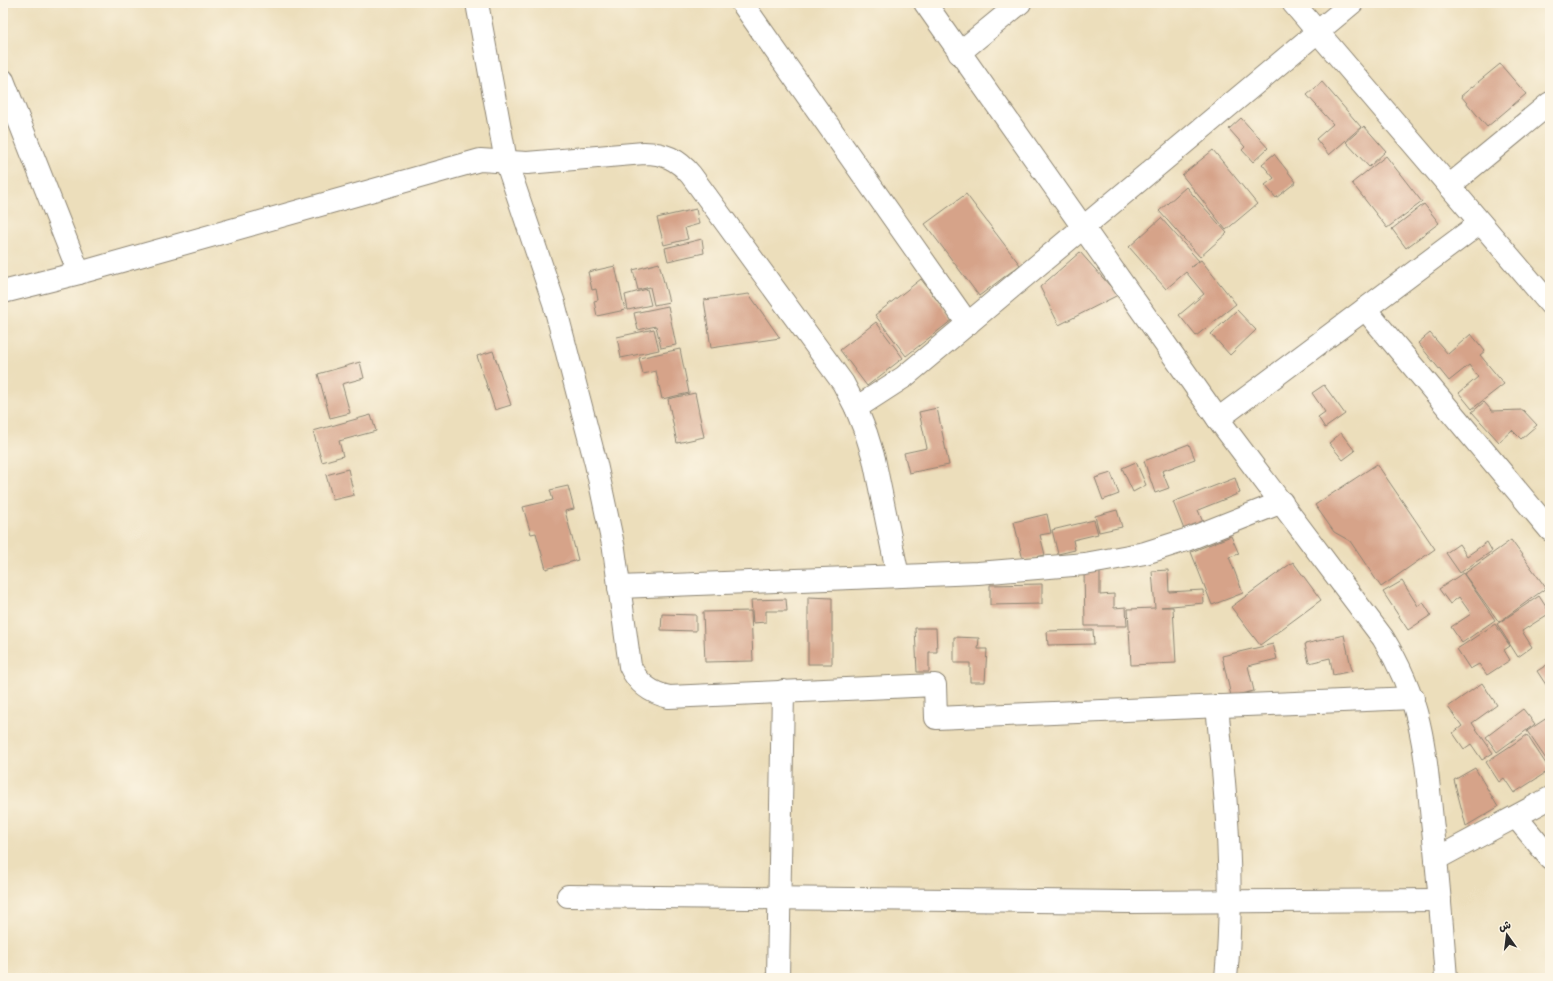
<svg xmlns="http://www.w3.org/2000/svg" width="1553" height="981" font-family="Sriracha,'Playpen Sans Arabic',sans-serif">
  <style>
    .building { fill: #d6a389 }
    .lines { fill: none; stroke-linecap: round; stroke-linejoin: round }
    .street-casing { stroke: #8c8473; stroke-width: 24 }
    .street { stroke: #fff; stroke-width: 22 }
  </style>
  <rect width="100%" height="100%" fill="#fcf5e5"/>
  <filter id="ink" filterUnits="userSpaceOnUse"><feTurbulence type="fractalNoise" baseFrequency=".025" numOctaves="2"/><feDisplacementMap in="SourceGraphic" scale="8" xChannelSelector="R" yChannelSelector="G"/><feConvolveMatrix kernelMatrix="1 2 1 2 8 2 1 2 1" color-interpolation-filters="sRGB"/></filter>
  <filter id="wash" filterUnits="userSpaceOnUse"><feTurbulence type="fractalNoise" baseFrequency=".012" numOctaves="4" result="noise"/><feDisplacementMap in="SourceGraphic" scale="16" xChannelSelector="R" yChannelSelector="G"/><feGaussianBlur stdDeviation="0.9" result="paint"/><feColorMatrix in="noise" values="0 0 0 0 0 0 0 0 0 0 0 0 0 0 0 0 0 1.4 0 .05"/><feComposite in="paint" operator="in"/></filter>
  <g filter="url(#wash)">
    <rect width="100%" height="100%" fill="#ecdebb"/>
    <g id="blocks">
      <g class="building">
        <path d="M 1500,64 L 1526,94 L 1487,127 L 1461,96 Z"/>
        <path d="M 1322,82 L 1361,127 L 1329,155 L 1316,139 L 1333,124 L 1307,95 Z"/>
        <path d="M 1241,118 L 1268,148 L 1253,162 L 1242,150 L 1245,147 L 1229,129 Z"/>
        <path d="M 1364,126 L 1386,151 L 1369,167 L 1346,142 Z"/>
        <path d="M 1213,150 L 1257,204 L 1226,230 L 1182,175 Z"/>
        <path d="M 1274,154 L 1296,182 L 1276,198 L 1265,185 L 1274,178 L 1262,164 Z"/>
        <path d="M 1386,156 L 1422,202 L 1387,228 L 1352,183 Z"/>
        <path d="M 1186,187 L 1227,233 L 1200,257 L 1159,211 Z"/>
        <path d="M 966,194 L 1020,265 L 979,296 L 925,224 Z"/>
        <path d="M 1424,204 L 1439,223 L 1406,248 L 1392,229 Z"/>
        <path d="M 696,209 L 699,224 L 685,228 L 688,239 L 664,245 L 657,218 Z"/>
        <path d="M 1161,218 L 1199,261 L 1191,267 L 1201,260 L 1236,304 L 1196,336 L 1179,315 L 1204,294 L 1186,272 L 1166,289 L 1129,247 Z"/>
        <path d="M 702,239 L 704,253 L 668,261 L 665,248 Z"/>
        <path d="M 1080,252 L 1118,295 L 1059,325 L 1040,287 Z"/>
        <path d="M 659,263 L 669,302 L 654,305 L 650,287 L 638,290 L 633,270 Z"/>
        <path d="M 615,266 L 625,310 L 597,316 L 594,301 L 598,300 L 596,289 L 592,290 L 588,272 Z"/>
        <path d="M 921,279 L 952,320 L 906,356 L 875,315 Z"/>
        <path d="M 647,289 L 651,305 L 628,310 L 625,295 Z"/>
        <path d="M 749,294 L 780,338 L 711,348 L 704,300 Z"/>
        <path d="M 668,306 L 676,345 L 661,348 L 656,326 L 638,330 L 634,313 Z"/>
        <path d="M 1237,310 L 1256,330 L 1230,355 L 1211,334 Z"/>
        <path d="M 876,322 L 903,358 L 867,386 L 840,350 Z"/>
        <path d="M 654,329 L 659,350 L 621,358 L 617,337 Z"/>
        <path d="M 1430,333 L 1448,354 L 1471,334 L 1485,351 L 1480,355 L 1504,384 L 1472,409 L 1459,393 L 1478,377 L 1469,365 L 1449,381 L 1418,343 Z"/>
        <path d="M 680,349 L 689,393 L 662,399 L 656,371 L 643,374 L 639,358 Z"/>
        <path d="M 493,351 L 511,405 L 495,410 L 477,356 Z"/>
        <path d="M 360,362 L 364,378 L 342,384 L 350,413 L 330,418 L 318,374 Z"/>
        <path d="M 1324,385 L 1345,414 L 1325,428 L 1318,417 L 1325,412 L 1312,393 Z"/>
        <path d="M 695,393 L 704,437 L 677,443 L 668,399 Z"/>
        <path d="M 1484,402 L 1492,411 L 1523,410 L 1537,425 L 1521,439 L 1512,430 L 1499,442 L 1472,412 Z"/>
        <path d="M 937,408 L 949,465 L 909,473 L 904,453 L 927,448 L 919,412 Z"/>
        <path d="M 371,415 L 376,431 L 339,441 L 343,456 L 322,462 L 313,431 Z"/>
        <path d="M 1341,433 L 1355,451 L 1343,460 L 1329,443 Z"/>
        <path d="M 1189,444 L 1195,459 L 1162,471 L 1169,488 L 1155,493 L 1144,461 Z"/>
        <path d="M 1136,462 L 1146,485 L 1133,492 L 1122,468 Z"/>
        <path d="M 1377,464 L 1435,549 L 1381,587 L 1350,541 L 1334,532 L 1315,505 Z"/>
        <path d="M 348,469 L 354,495 L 333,500 L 326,475 Z"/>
        <path d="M 1111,473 L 1119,494 L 1103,500 L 1095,478 Z"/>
        <path d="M 1235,478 L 1240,493 L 1198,510 L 1204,525 L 1185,532 L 1173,502 Z"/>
        <path d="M 568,486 L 574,509 L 565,511 L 578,560 L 546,569 L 536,533 L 531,534 L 523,507 L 553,500 L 550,490 Z"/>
        <path d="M 1117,510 L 1122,527 L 1099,532 L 1095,516 Z"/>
        <path d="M 1047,514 L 1051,533 L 1040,535 L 1045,555 L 1023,560 L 1014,522 Z"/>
        <path d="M 1094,520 L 1098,534 L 1073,540 L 1075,550 L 1058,554 L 1052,530 Z"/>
        <path d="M 1231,536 L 1239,554 L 1229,557 L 1243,593 L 1212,605 L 1191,552 Z"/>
        <path d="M 1511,540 L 1546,588 L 1499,622 L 1464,574 Z"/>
        <path d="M 1487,542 L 1492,551 L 1460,573 L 1446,553 L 1459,544 L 1467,556 Z"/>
        <path d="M 1293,562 L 1321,600 L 1260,645 L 1231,607 Z"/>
        <path d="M 1084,570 L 1100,570 L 1100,595 L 1114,594 L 1114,608 L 1126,607 L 1127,626 L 1085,626 Z"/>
        <path d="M 1168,570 L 1169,592 L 1203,590 L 1204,603 L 1161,607 L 1173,607 L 1176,663 L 1131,665 L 1128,609 L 1155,608 L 1152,571 Z"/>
        <path d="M 1463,573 L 1495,620 L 1462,643 L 1451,627 L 1471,614 L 1459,597 L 1450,604 L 1439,589 Z"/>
        <path d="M 1402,581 L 1418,606 L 1423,602 L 1431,615 L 1408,630 L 1383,592 Z"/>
        <path d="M 1042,584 L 1042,604 L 990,605 L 990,585 Z"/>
        <path d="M 1539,596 L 1550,613 L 1522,631 L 1532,647 L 1518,657 L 1497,624 Z"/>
        <path d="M 808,597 L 832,598 L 832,664 L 808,664 Z"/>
        <path d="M 786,599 L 787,611 L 766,611 L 766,622 L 753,623 L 751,600 Z"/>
        <path d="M 751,611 L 753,661 L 705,662 L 703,612 Z"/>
        <path d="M 662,614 L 696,615 L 696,631 L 661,630 Z"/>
        <path d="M 1495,624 L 1510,646 L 1504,650 L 1510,660 L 1487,675 L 1479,664 L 1470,669 L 1457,649 Z"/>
        <path d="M 915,628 L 936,628 L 937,652 L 929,652 L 929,672 L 917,672 Z"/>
        <path d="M 1093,630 L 1094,644 L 1048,645 L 1047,631 Z"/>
        <path d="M 1344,635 L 1352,671 L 1333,675 L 1330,658 L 1309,663 L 1305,644 Z"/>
        <path d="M 954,637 L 979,638 L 978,649 L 987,649 L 985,682 L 970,682 L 970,663 L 954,663 Z"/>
        <path d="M 1273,644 L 1277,659 L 1248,666 L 1254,691 L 1231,696 L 1222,656 Z"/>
        <path d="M 1550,663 L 1550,691 L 1537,671 Z"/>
        <path d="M 1482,683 L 1497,705 L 1472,723 L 1493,753 L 1482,760 L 1471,744 L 1464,749 L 1453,733 L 1462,726 L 1448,707 Z"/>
        <path d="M 1523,709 L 1535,724 L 1497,752 L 1486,737 Z"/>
        <path d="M 1550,716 L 1550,765 L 1527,731 Z"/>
        <path d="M 1527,735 L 1550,770 L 1514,793 L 1504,778 L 1499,782 L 1486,762 Z"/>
        <path d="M 1475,768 L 1498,807 L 1466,826 L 1454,780 Z"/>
      </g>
    </g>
  </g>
  <g filter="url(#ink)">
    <use href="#blocks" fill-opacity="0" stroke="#8c8473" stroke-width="1"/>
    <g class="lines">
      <defs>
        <g id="street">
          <path d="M 477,3 L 506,161 L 554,303 L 596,464 L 614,549 L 630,666 C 638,684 651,693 669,697 L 935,685 L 936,718 L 1413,698"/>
          <path d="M 742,3 L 968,324"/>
          <path d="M 925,3 L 1218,419 L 1383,638 C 1422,701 1425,749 1432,820 C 1438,873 1442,925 1446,978"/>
          <path d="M 1293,3 L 1550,304"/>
          <path d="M 959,53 L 1020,3"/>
          <path d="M 3,80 L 79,273"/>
          <path d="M 1449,186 L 1550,103"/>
          <path d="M 3,292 L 79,273 L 480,160 L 527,163 L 644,153 C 664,153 678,159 691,175 L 843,383 L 856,408 L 866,433 L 874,459 L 898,576"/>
          <path d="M 1365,309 L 1550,530"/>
          <path d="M 856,408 L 904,377 L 1352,3"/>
          <path d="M 1218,419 L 1480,223"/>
          <path d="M 619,587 L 978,573 L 1085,564 L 1145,553 L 1186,540 L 1282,502"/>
          <path d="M 1217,706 C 1226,797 1235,887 1226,978"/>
          <path d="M 1516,817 L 1550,858"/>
          <path d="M 1436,859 L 1550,798"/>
          <path d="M 568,896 L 1129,902 L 1440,900"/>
          <path d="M 778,978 L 783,691"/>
        </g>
      </defs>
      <use href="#street" class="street-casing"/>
      <use href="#street" class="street"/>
    </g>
  </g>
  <rect width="1553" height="981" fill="none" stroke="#fcf5e5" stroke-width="16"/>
  <g transform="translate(1507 935) rotate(346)" stroke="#fcf5e5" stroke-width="3" paint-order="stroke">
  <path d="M0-3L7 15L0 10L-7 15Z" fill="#2b2b2b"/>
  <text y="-6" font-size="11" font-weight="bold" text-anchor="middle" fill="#2b2b2b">ش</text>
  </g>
</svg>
